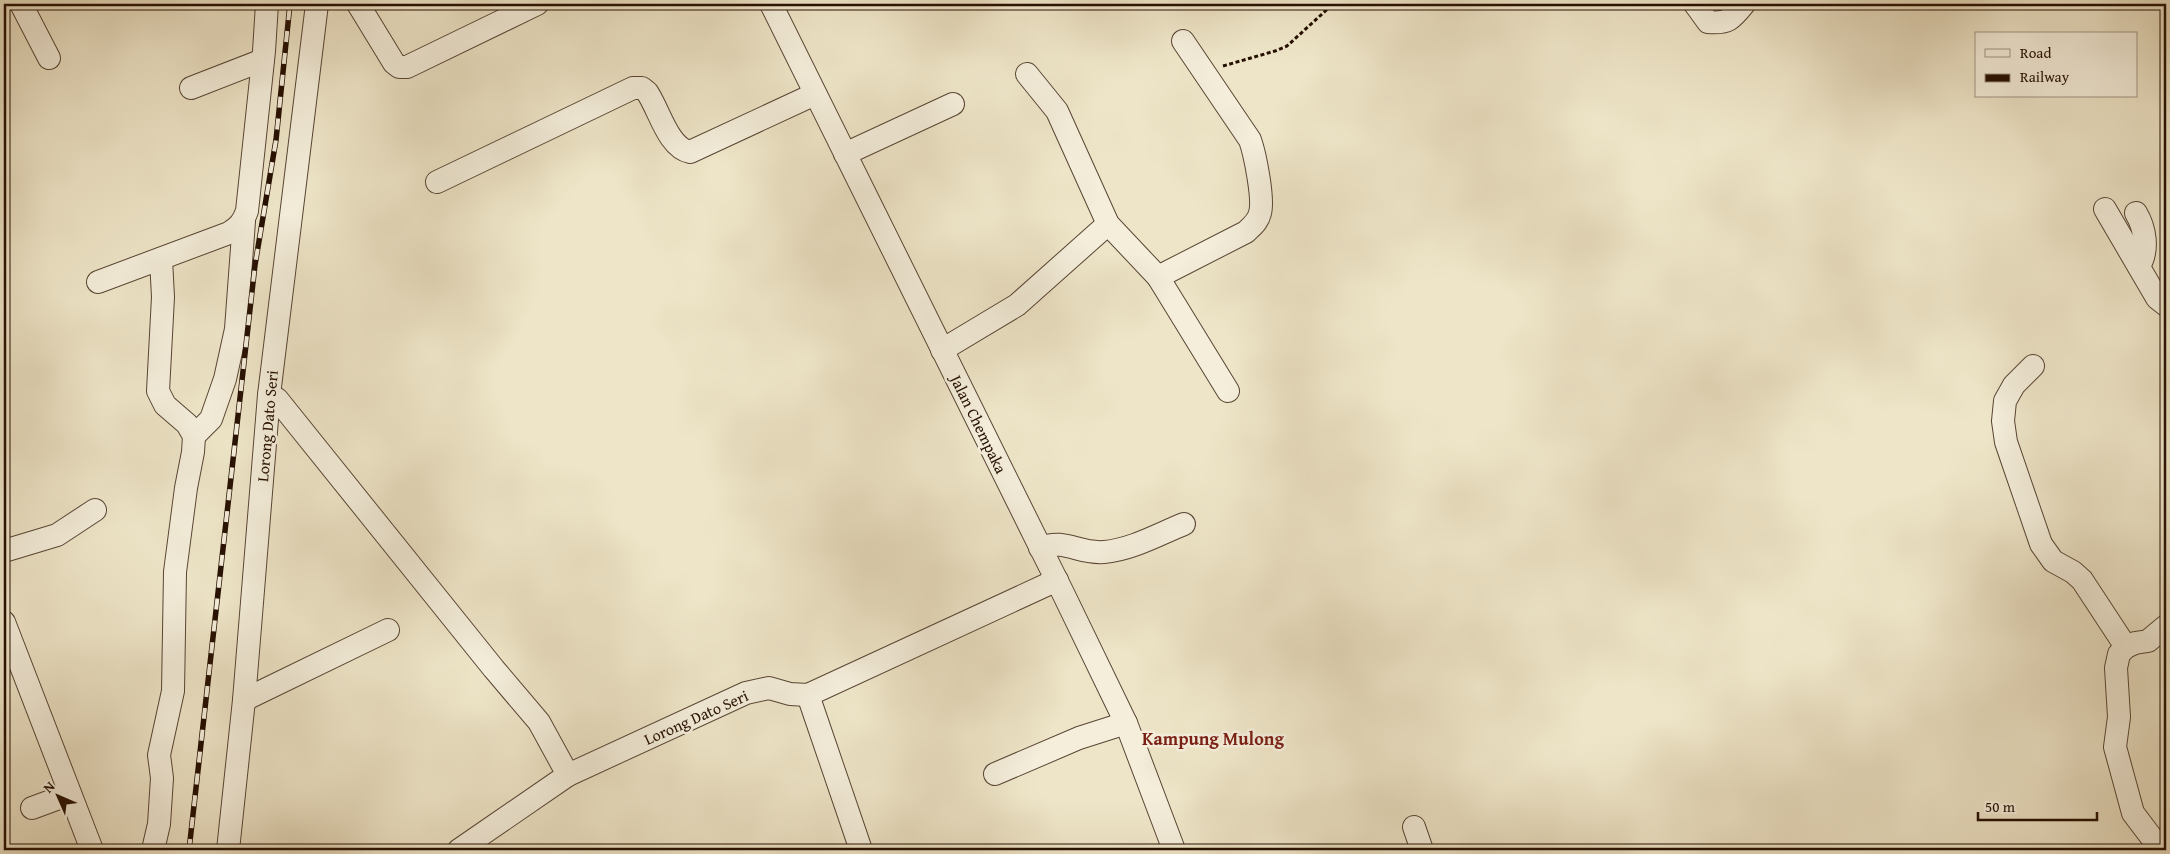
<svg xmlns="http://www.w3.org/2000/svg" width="2170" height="854" font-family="'Gentium Book Plus',serif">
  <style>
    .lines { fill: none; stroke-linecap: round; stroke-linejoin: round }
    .minor-casing { stroke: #584534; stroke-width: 24 }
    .path { stroke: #261002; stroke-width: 3; stroke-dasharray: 4 2.5; stroke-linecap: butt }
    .minor { stroke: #f4eedb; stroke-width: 22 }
    .rail-casing { stroke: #261002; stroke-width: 5.5 }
    .rail { stroke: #f4eedb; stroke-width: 4; stroke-dasharray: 11; stroke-linecap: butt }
    .labels { text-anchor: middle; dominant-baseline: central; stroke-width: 5; stroke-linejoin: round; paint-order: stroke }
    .street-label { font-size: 16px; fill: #261002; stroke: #f4eedb }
    .neighbourhood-label { font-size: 18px; font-weight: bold; fill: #7a1f14; stroke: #f4eedb }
  </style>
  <rect width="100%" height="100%" fill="#eee5c8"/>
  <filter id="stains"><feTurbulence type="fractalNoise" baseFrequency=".004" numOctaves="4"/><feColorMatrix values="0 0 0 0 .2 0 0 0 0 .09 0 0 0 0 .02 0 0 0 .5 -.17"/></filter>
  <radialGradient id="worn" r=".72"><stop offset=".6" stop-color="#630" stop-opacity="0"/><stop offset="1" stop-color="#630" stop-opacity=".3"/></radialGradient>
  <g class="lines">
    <defs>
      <g id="minor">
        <path d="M 21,4 L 49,58"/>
        <path d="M 358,4 L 394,63 L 399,67 L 407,67 L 537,4"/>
        <path d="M 771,4 L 1063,593 L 1126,723 L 1174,850"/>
        <path d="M 1695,4 L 1708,22 C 1728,24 1732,19 1744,4"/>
        <path d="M 1027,74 L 1057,111 L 1108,224 L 1158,277 L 1228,391"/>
        <path d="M 191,88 L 263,60"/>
        <path d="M 845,154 L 953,104"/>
        <path d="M 437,182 L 633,88 L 642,88 L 647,92 C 659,109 668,148 690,152 L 815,94"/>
        <path d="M 2105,209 L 2157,298 L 2166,305"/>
        <path d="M 2136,213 C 2145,228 2149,250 2139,266"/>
        <path d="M 1158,277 L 1246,232 C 1252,226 1258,222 1260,213 C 1264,199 1255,154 1250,140 L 1183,41"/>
        <path d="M 98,282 L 229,233 C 239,227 243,222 247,211 L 264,51 L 267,4"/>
        <path d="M 942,350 L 1017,305 L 1108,224"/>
        <path d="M 2033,366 L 2014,385 L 2005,401 L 2003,421 L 2006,442 L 2041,544 L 2053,561 L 2073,572 L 2082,580 L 2126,647"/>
        <path d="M 269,395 L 277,399 L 494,669 L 539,722 L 568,775"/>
        <path d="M 194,436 L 211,419 L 225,379 L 236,329 L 244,221"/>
        <path d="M 1040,548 C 1066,538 1077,554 1104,552 C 1131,550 1159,534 1184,524"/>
        <path d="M 4,551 L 57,535 L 95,510"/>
        <path d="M 4,622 L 92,850"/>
        <path d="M 808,695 L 861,850"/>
        <path d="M 244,700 L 388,630"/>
        <path d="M 995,774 L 1079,738 L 1126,723"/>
        <path d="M 32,808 L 70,794"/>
        <path d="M 1414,827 L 1422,850"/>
        <path d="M 153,850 L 159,824 L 162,778 L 159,755 L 173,691 L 175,572 L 186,488 L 193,452 L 194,436 L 187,424 L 165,405 L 158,391 L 163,297 L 161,259"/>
        <path d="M 228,850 L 244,700 L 269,395 L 317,4"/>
        <path d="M 459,850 L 568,775 L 746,693 L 769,688 L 790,694 L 808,695 L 1057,580"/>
        <path d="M 2161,850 L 2133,813 L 2115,747 L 2119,717 L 2116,668 L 2119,654 L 2126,647 L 2135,643 L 2148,641 L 2166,626"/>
      </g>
    </defs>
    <use href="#minor" class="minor-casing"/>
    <path class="path" d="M 1223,66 L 1275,51 L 1287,46 L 1333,4"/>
    <use href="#minor" class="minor"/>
    <defs>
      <path id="rail" d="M 189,850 L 255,265 L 276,140 L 290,4"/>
    </defs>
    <use href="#rail" class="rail-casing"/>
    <use href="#rail" class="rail"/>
  </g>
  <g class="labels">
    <g class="street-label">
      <text transform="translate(979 424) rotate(64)">Jalan Chempaka</text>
      <text transform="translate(267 426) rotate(-85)">Lorong Dato Seri</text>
      <text transform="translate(696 717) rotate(-24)">Lorong Dato Seri</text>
    </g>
    <g class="neighbourhood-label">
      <text x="1213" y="738">Kampung Mulong</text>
    </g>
  </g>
  <rect width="2170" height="854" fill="none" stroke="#eee5c8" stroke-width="20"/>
  <rect x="5" y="5" width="2160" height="844" fill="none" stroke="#261002" stroke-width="2.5"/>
  <rect x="10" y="10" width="2150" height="834" fill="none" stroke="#261002"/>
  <rect x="1975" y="32" width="162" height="65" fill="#f4eedb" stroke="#a29584"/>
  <rect x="1985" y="49" width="25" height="8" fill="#f4eedb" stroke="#a29584"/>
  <text x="2020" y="58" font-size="15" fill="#261002">Road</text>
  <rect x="1985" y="74" width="25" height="8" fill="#261002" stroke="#a29584"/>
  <text x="2020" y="82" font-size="15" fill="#261002">Railway</text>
  <g transform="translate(58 796) rotate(315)" stroke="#f4eedb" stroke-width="4" paint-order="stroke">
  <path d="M0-4L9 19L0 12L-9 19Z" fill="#261002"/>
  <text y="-8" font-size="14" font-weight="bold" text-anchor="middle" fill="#261002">N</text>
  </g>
  <path d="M1978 812v8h119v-8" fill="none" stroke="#261002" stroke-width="2.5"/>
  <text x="1985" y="812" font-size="15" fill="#261002" stroke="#f4eedb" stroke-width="4" paint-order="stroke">50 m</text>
  <rect width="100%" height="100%" filter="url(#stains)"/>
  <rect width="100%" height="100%" fill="url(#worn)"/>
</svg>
